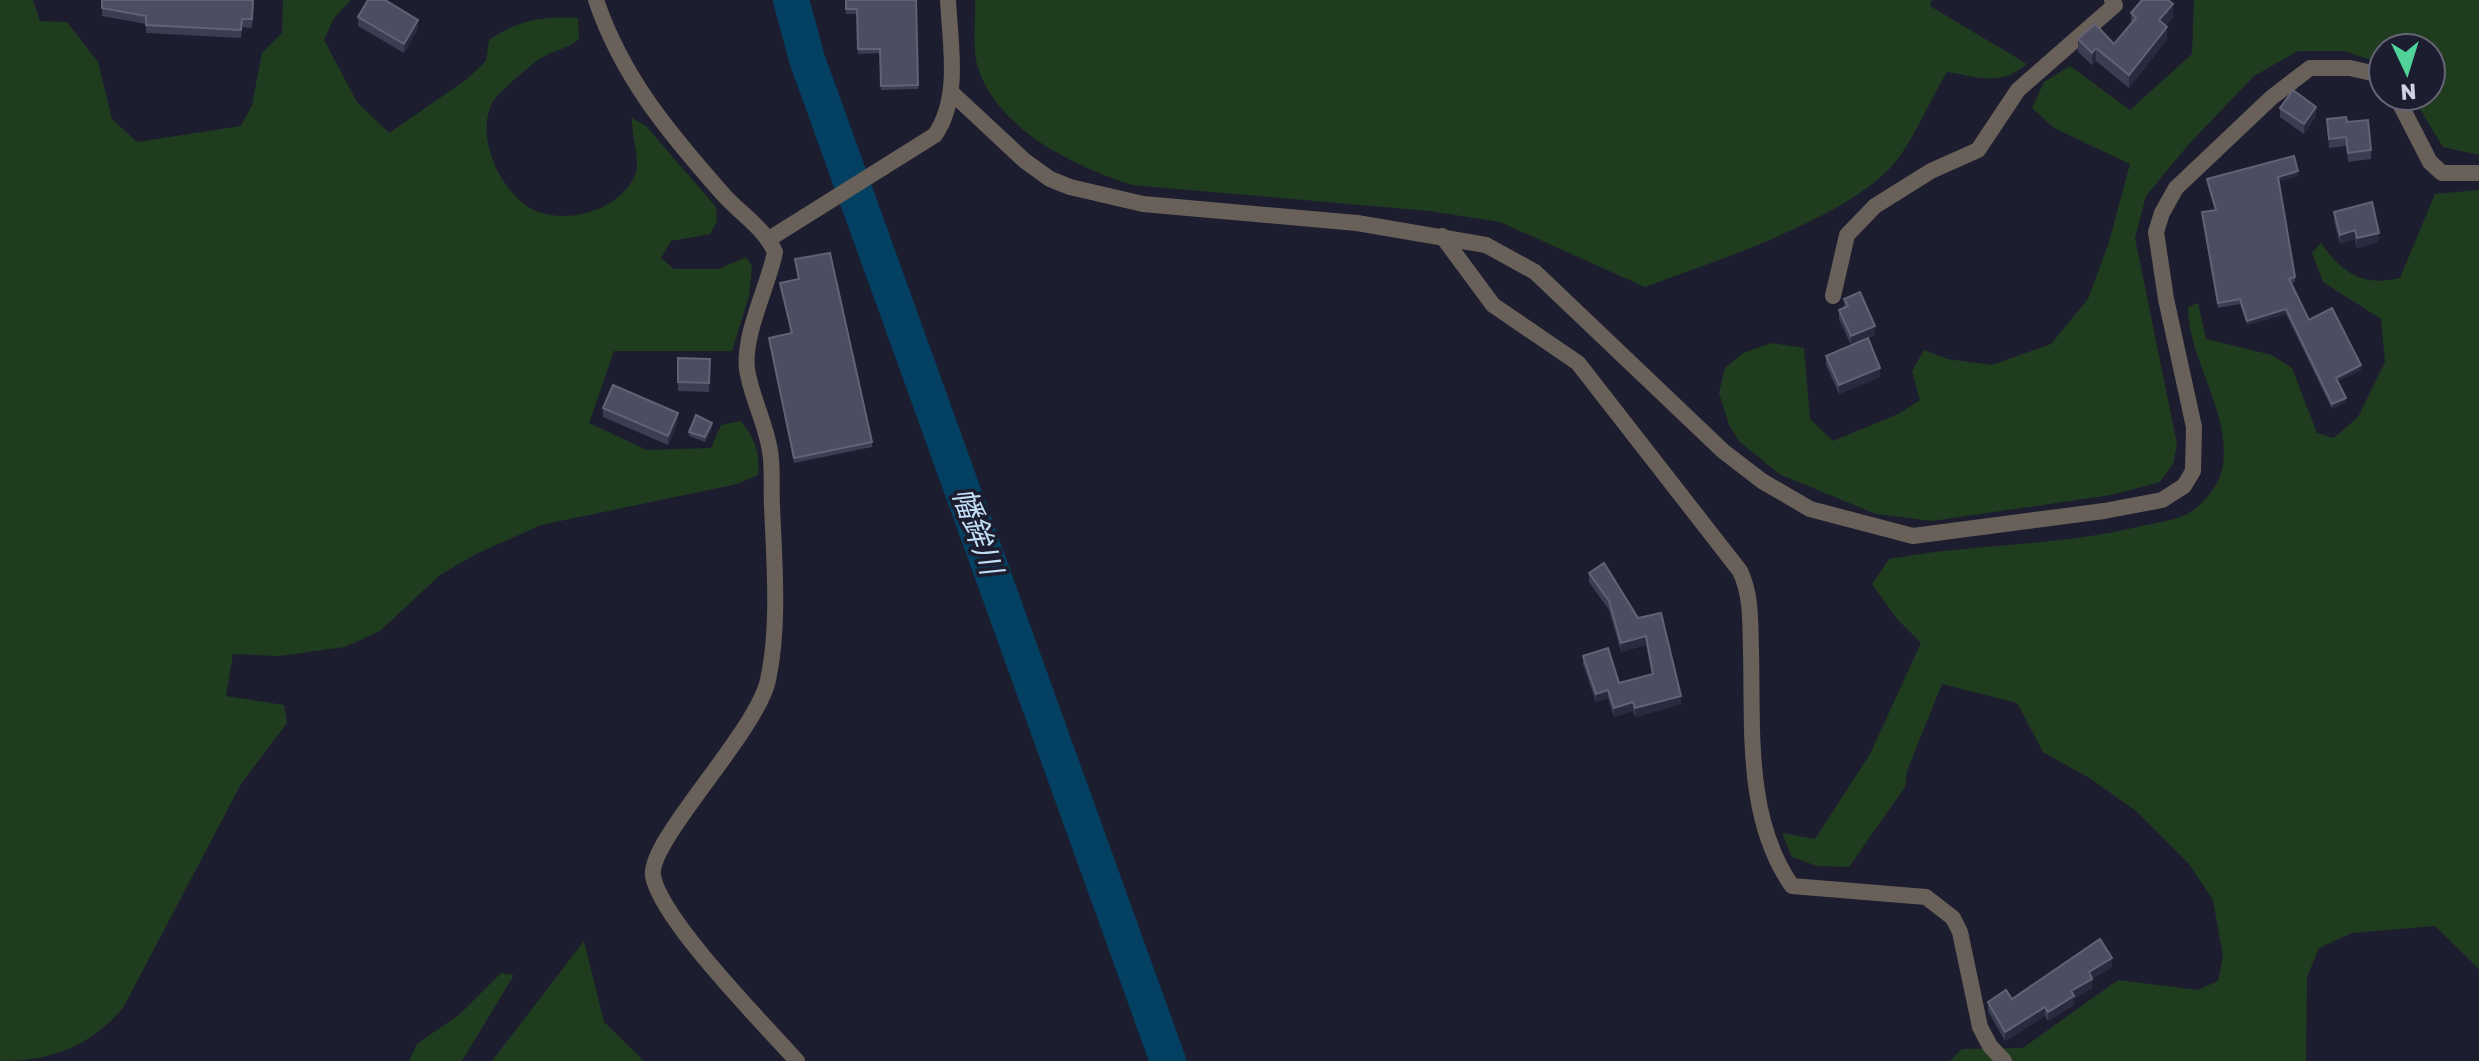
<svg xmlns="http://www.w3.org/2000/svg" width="2479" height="1061" font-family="Rubik,'Noto Sans JP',sans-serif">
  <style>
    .green { fill: #203c1e }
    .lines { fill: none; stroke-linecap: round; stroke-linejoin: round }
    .river { stroke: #034061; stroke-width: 36 }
    .street { stroke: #696159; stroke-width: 16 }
    .wall { fill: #3c3d52 }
    .shaded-wall { fill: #292a3e }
    .building { fill: #4c4d61; stroke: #616274; stroke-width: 2 }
    .labels { text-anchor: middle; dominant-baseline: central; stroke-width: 7; stroke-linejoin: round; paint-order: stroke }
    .water-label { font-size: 30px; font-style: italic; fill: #c1def5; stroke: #1d1d30 }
  </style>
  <rect width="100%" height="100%" fill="#1d1d30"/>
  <g class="green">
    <path d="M 0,0 L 33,0 L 40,21 L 67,22 L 98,62 L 112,119 L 137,142 L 241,126 L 252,105 L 262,53 L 282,33 L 283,0 L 351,0 L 334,18 L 324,40 L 357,102 L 389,133 L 466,80 L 486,61 L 489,40 C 519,20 542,16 578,18 L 579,39 C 568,49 554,50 541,58 C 531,64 497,94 492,103 C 475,138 500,191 532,209 C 566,227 624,209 636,172 C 640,157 631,135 632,118 L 646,126 L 716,207 L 717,221 L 710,234 L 671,241 L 661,258 L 674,269 L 719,269 L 746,257 L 752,266 L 749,296 L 732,351 L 614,351 L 589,423 L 647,450 L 711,448 L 721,425 L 741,421 C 755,439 760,452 758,475 L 737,484 L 541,525 L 476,554 L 440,575 L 380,631 L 345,647 L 279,656 L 233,654 L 226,696 L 284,705 L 287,723 L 241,784 L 123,1008 C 89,1047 51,1061 0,1061 Z"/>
    <path d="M 975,0 L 1932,0 L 1930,6 L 2027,64 C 1999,87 1980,77 1947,72 C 1930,100 1912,144 1891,167 C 1840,221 1715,261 1645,287 L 1500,222 L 1429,211 L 1132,185 C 1075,166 999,131 978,68 C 972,49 976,20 975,0 Z"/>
    <path d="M 2194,0 L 2479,0 L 2479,155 L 2443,147 L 2412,96 L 2431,96 L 2431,48 L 2383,48 L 2383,64 L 2344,51 L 2298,51 L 2254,76 L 2188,145 L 2146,196 L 2135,238 L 2177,444 L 2173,464 L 2160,482 L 2111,495 L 1932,521 L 1876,514 L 1779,474 L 1739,441 L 1729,425 L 1719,393 L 1725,368 L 1743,353 L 1772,343 L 1804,348 L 1810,419 L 1833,441 L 1898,414 L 1920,400 L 1912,371 L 1924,350 L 1947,359 L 1992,365 L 2051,344 L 2088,299 L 2109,242 L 2130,164 L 2054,128 L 2032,108 L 2044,82 L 2070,66 L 2130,110 L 2192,54 Z"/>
    <path d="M 2479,190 L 2479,969 L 2435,926 L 2352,933 L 2319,948 L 2307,977 L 2306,1061 L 1950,1061 L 1962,1049 L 2023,1048 L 2118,980 L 2198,990 L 2218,981 L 2223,956 L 2213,900 L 2189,864 L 2136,811 L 2091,779 L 2043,752 L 2017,703 L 1942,684 L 1907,771 L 1905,787 L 1849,867 L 1817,866 L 1792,857 L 1782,833 L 1815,839 L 1870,754 L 1921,643 L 1897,619 L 1872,584 L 1889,559 C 1973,543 2058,547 2141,526 C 2155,523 2170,521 2183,516 C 2201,508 2220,486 2223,465 C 2230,408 2189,363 2188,307 L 2198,303 L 2206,339 L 2272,355 L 2292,368 L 2317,433 L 2334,438 L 2358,417 L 2385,362 L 2381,319 L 2323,282 L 2312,253 L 2321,243 C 2342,273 2363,287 2400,278 L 2435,194 Z"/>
    <path d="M 584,941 L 604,1022 L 644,1061 L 492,1061 Z"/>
    <path d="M 501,973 L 514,975 L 462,1061 L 409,1061 L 417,1044 L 460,1014 Z"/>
  </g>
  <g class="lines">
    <path class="river" d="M 791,0 L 807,59 L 1168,1061"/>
    <g class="street">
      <path d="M 596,0 C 622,77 669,133 722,193 C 739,213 764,227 775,252 C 768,287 743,334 747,369 C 750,393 766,424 770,451 C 773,468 771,487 772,505 C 774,561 780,625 768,680 C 757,732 647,842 653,876 C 661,920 763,1023 797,1061"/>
      <path d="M 951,92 L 1025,161 L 1050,179 L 1070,187 L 1143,204 L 1357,223 L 1486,245 L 1535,272 L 1723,451 L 1762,481 L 1810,509 L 1913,536 L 2104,511 L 2162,500 L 2184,486 L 2193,471 L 2194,427 L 2166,299 L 2156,232 L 2162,213 L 2176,188 L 2271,98 L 2310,68 L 2350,68 L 2376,74 L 2383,81"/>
      <path d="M 2396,96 L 2430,162 L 2442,173 L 2479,173"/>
      <path d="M 1442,236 L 1493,305 L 1578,363 L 1740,571 C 1752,596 1750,624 1751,651 C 1753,729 1745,819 1792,886 L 1926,897 L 1953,918 L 1960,932 L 1980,1027 L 1990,1046 L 2004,1061"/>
      <path d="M 769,239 L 935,135 C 961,97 950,43 948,0"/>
      <path d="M 1833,296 L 1847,235 L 1875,206 L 1931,171 L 1978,150 L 2018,90 L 2115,5 L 2112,0"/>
    </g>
  </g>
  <g class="wall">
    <path d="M 102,0 L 254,0 L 252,28 L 242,27 L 241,38 L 146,33 L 146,24 L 102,16 Z"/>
    <path d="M 846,0 L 916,0 L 918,89 L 881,90 L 880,53 L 858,54 L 857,14 L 846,14 Z"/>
    <path d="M 2131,13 L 2173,17 L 2166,25 L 2167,39 L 2129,88 L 2096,61 L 2092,65 L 2078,52 L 2078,39 L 2114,44 L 2131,24 Z"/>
    <path d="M 358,17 L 418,29 L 404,53 L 358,26 Z"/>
    <path d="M 2280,108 L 2316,116 L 2304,134 L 2280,117 Z"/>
    <path d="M 2327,119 L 2347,122 L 2371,150 L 2371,159 L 2348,162 L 2346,146 L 2329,148 Z"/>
    <path d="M 2298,176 L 2279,181 L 2295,277 L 2295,282 L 2291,283 L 2309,320 L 2361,370 L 2338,381 L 2346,402 L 2332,409 L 2286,314 L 2247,325 L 2240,304 L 2218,308 L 2202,217 L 2202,212 L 2215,210 L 2207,183 L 2207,179 Z"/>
    <path d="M 2334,212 L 2379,242 L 2357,248 L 2355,239 L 2340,244 L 2334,221 Z"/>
    <path d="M 795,259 L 872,442 L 872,447 L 794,463 L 769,338 L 791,333 L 780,283 L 798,280 Z"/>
    <path d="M 1844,299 L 1875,335 L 1851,345 L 1839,319 L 1839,310 L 1844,307 Z"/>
    <path d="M 1826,356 L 1880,377 L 1839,394 L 1826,365 Z"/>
    <path d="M 678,358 L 710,359 L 709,392 L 678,391 Z"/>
    <path d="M 603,408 L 678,422 L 668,445 L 603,417 Z"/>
    <path d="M 712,428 L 705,442 L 689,436 L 689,432 Z"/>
    <path d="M 1589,573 L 1638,618 L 1681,704 L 1635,717 L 1633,711 L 1614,717 L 1608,698 L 1596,702 L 1583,664 L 1583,656 L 1619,683 L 1652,674 L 1646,645 L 1621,652 L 1609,610 L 1589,582 Z"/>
    <path d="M 2112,967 L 2092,979 L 2092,988 L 2074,999 L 2074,1005 L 2048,1021 L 2045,1016 L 2005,1041 L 1988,1011 L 1988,1002 L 2012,999 Z"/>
  </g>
  <g class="shaded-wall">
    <path d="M 2173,4 L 2173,17 L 2159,33 L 2159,20 Z"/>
    <path d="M 418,20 L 418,29 L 404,53 L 404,44 Z"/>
    <path d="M 2167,27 L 2167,39 L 2129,88 L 2129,75 Z"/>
    <path d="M 2096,48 L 2096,61 L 2092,65 L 2092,53 Z"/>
    <path d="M 2316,107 L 2316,116 L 2304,134 L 2304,124 Z"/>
    <path d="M 2298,171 L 2298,176 L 2278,181 L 2278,177 Z"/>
    <path d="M 2355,230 L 2355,239 L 2340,244 L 2340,235 Z"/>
    <path d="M 2379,233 L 2379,242 L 2357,248 L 2357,238 Z"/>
    <path d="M 2286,309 L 2286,314 L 2247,325 L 2247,321 Z"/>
    <path d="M 1875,326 L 1875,335 L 1851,345 L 1851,336 Z"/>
    <path d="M 2361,365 L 2361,370 L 2336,382 L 2336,378 Z"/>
    <path d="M 1880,368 L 1880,377 L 1839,394 L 1839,385 Z"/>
    <path d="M 2346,398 L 2346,402 L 2332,409 L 2332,404 Z"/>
    <path d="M 678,413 L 678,422 L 668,445 L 668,436 Z"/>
    <path d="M 712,423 L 712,428 L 705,442 L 705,437 Z"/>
    <path d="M 1646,636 L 1646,645 L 1621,652 L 1621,643 Z"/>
    <path d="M 1608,690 L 1608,698 L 1596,702 L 1596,694 Z"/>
    <path d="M 1681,696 L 1681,704 L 1635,717 L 1635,708 Z"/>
    <path d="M 1633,702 L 1633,711 L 1614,717 L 1614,708 Z"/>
    <path d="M 2112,958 L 2112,967 L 2092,979 L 2092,988 L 2074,999 L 2074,1005 L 2048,1021 L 2048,1012 L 2071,991 L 2089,972 Z"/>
    <path d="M 2045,1007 L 2045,1016 L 2005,1041 L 2005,1032 Z"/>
  </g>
  <g class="building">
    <path d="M 102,0 L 253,0 L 252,19 L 242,19 L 241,30 L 146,25 L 146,16 L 102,8 Z"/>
    <path d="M 368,0 L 385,0 L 418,20 L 404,44 L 358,17 Z"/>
    <path d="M 846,0 L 916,0 L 918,85 L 881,86 L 880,49 L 858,49 L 857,9 L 846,9 Z"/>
    <path d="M 2142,0 L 2168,0 L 2173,4 L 2159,20 L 2167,27 L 2129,75 L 2096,48 L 2092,53 L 2078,39 L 2095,24 L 2114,44 L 2136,18 L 2131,13 Z"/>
    <path d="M 2293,90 L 2316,107 L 2304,124 L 2280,108 Z"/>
    <path d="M 2346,117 L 2347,122 L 2368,120 L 2371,150 L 2348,153 L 2346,137 L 2329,139 L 2327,119 Z"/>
    <path d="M 2294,156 L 2298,171 L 2278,177 L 2295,277 L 2289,279 L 2309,320 L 2332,308 L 2361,365 L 2336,378 L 2346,398 L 2332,404 L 2286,309 L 2247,321 L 2240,299 L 2218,303 L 2202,212 L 2216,210 L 2207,179 Z"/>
    <path d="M 2372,202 L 2379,233 L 2357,238 L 2355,230 L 2340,235 L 2334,212 Z"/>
    <path d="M 830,253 L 872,442 L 794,458 L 769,338 L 792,333 L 780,283 L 799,279 L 795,259 Z"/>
    <path d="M 1860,292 L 1875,326 L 1851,336 L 1839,310 L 1848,306 L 1844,299 Z"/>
    <path d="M 1868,338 L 1880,368 L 1839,385 L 1826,356 Z"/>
    <path d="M 678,358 L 710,359 L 709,383 L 678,382 Z"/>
    <path d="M 613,385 L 678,413 L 668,436 L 603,408 Z"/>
    <path d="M 696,415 L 712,423 L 705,437 L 689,432 Z"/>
    <path d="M 1604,563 L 1638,618 L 1661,613 L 1681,696 L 1635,708 L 1633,702 L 1614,708 L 1608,690 L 1596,694 L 1583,656 L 1608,648 L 1619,683 L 1653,674 L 1646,636 L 1621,643 L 1609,601 L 1589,573 Z"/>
    <path d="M 2100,939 L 2112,958 L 2089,972 L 2092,979 L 2071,991 L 2074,996 L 2048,1012 L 2045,1007 L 2005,1032 L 1988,1002 L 2006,990 L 2012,999 Z"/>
  </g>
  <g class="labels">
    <g class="water-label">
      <text transform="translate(977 531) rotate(70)">幡鉾川</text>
    </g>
  </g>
  <g transform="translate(2407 72) rotate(176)"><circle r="38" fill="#1d1d30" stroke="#656576" stroke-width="2"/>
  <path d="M0-6L14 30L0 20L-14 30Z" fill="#4fd399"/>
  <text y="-12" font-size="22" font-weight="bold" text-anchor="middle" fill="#d0d1de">N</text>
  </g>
</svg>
